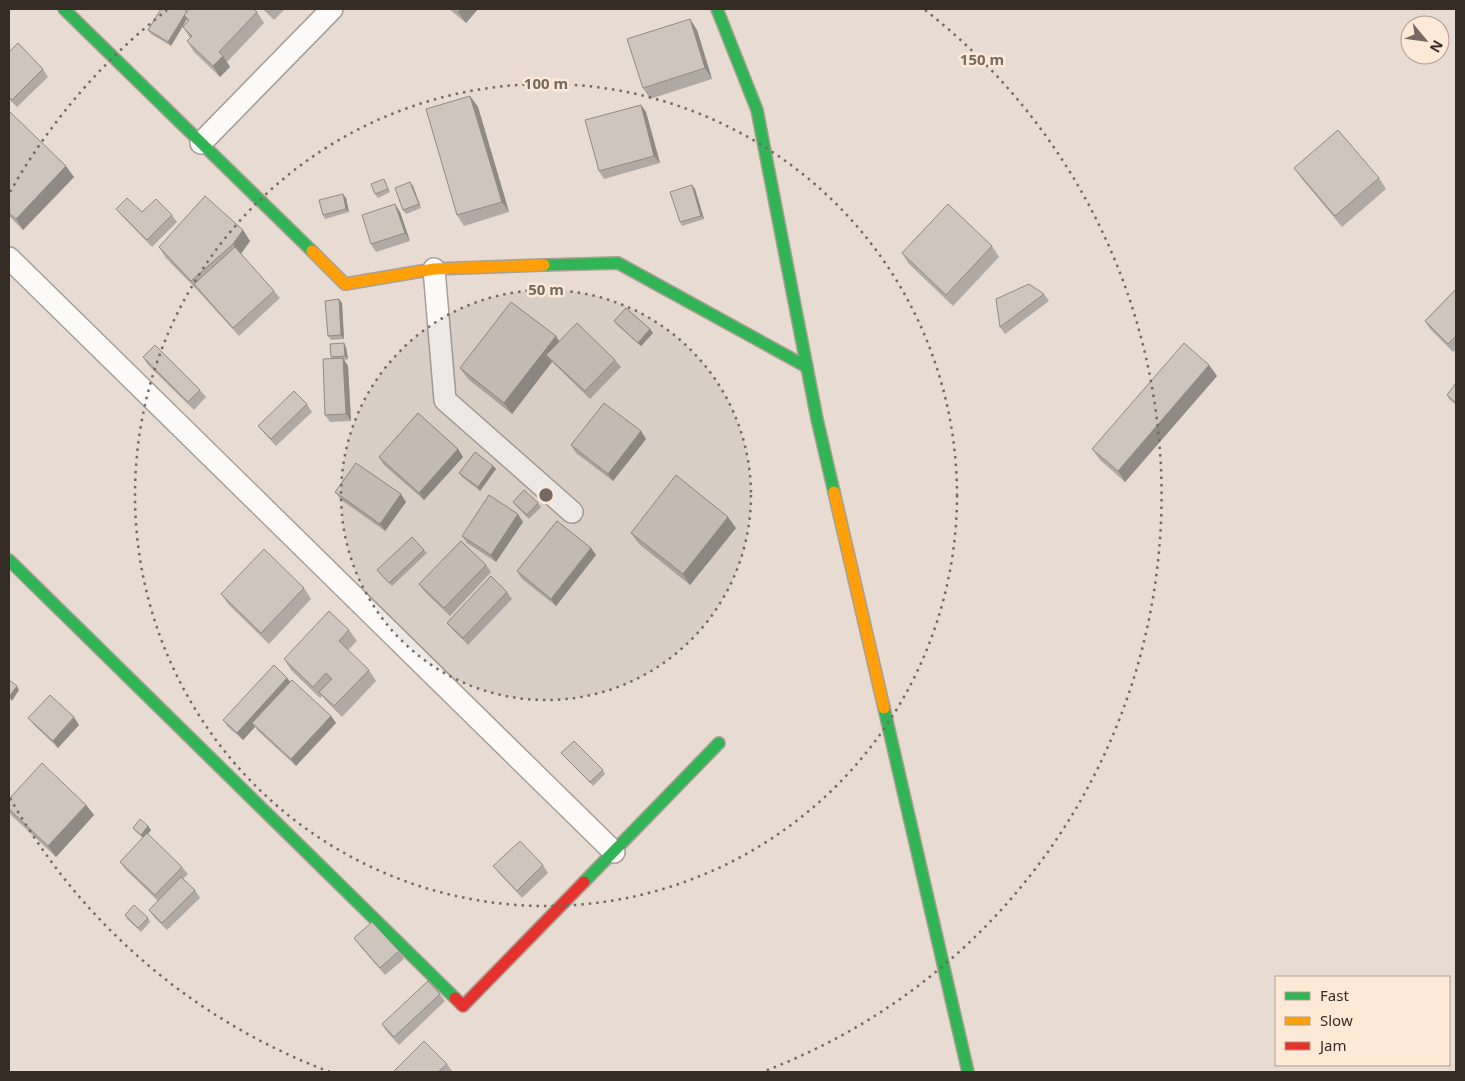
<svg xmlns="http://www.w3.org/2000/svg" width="1465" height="1081" font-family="'Noto Sans',sans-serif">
	<rect width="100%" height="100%" fill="#e8dcd2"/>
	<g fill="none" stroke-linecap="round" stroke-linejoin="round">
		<defs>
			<g id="street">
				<polyline points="201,143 332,9"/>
				<polyline points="9,258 614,852"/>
				<polyline points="434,269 445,400 572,512"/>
			</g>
			<g id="fast">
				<polyline points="64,9 312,251"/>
				<polyline points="717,9 757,110 817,419 834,492"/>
				<polyline points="544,265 618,263 807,367"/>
				<polyline points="9,560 455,998"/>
				<polyline points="884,708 968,1072"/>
				<polyline points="584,882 719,743"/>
			</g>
			<g id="slow">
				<polyline points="312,251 345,284 434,269 544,265"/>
				<polyline points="834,492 884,708"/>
			</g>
			<polyline id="jam" points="455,998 463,1006 584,882"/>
		</defs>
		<!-- street casing -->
		<use href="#street" stroke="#a89f97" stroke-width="24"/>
		<!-- fast casing -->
		<use href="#fast" stroke="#a89f97" stroke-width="14"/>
		<!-- slow casing -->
		<use href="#slow" stroke="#a89f97" stroke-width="14"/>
		<!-- jam casing -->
		<use href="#jam" stroke="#a89f97" stroke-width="14"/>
		<!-- street -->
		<use href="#street" stroke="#fcfaf8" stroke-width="21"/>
		<!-- fast -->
		<use href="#fast" stroke="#30b455" stroke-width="11"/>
		<!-- slow -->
		<use href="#slow" stroke="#ff9f0a" stroke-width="11"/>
		<!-- jam -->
		<use href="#jam" stroke="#e5322d" stroke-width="11"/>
	</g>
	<!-- wall -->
	<g fill="#b1a9a3">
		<polygon points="263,9 285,9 274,20"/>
		<polygon points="449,9 478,9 466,23"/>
		<polygon points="187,12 257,12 264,23 227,62 230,67 220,77 194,52 187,41 190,38 183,27 188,22 187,19 171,46 151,34 148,30"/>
		<polygon points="690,19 697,30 712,79 650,99 643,88"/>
		<polygon points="9,52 43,69 48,77 17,107 9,99"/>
		<polygon points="470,96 478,107 509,212 464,226 457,215"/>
		<polygon points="641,105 646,112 660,163 604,179 599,171"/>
		<polygon points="9,111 74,177 23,230 9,216"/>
		<polygon points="1294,168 1379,178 1386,189 1342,227 1302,179"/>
		<polygon points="384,179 386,183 390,192 378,198 375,194"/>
		<polygon points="413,186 421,208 406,214 403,210"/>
		<polygon points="695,189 704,219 682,226 680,222"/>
		<polygon points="346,198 349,212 325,219 323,215"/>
		<polygon points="116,209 142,212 172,215 177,222 152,247 122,216"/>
		<polygon points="400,212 410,241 376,252 371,244"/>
		<polygon points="243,230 250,241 241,254 274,291 280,298 239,336 199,292 166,258 159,247"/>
		<polygon points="992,246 999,257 953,306 909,264 902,253"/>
		<polygon points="1456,289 1456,349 1453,352 1430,329 1425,321"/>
		<polygon points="1044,294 1049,301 1005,334 1000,327"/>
		<polygon points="342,303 344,339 331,340 328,336"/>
		<polygon points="614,321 650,329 653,333 641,346 617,325"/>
		<polygon points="556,336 559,342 615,360 621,367 590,399 552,362 512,414 468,379 460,368"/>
		<polygon points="344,343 346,347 348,359 344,360 348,366 351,421 330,422 325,415 332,358 331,357"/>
		<polygon points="143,357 200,390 206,397 194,410 148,365"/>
		<polygon points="1209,365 1217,376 1125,482 1100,460 1092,449"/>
		<polygon points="1456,383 1456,405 1449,399 1447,395"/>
		<polygon points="307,404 312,412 276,446 264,433 258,426"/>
		<polygon points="641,431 646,439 613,481 576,453 571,445"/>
		<polygon points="458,449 463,457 424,500 384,465 379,457"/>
		<polygon points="493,466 496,469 480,491 462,477 459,473"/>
		<polygon points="335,492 406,502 385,531 340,499"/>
		<polygon points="513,502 538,503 541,507 529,519 516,506"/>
		<polygon points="523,522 496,562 467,543 462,536"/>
		<polygon points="736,528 690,585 639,544 631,533"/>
		<polygon points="591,548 596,555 556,606 522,579 517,571"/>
		<polygon points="424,550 427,553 392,586 377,570"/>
		<polygon points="486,565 491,572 450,616 425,592 419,584"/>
		<polygon points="304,588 311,599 269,644 229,605 221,594"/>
		<polygon points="507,592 512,599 468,645 453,630 447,623"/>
		<polygon points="349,630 357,641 348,650 369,670 376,681 342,717 327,702 322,696 320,698 291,670 284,659"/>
		<polygon points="287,678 290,682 331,716 336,723 296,766 258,731 255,727 243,740 228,727 223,720"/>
		<polygon points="28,718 79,725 58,748 34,725"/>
		<polygon points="561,753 603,770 605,774 593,786 564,756"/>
		<polygon points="9,799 86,805 94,815 56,857 11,815 9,811"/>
		<polygon points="148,826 151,830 148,834 182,867 188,874 183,879 195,890 200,898 167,930 154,917 149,910 158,901 125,869 120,862 143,838 136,832 133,828"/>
		<polygon points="543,865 548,873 522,898 499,873 493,866"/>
		<polygon points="125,915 148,918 150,922 141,932 127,919"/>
		<polygon points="354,938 399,951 404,959 385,975 359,945"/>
		<polygon points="440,994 445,1001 399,1045 387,1032 382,1024"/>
		<polygon points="447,1064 452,1071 451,1072 393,1072"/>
	</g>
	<!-- shaded-wall -->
	<g fill="#908a84">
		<polygon points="461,9 478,9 466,23 458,12"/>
		<polygon points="187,11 189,15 184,15 187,19 171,46 168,42"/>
		<polygon points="690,19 697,30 712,79 705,68"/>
		<polygon points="223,56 230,67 220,77 213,66"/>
		<polygon points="470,96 478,107 509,212 502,202"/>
		<polygon points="641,105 646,112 660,163 654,156"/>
		<polygon points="66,166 74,177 23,230 16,219"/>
		<polygon points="410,182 413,186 421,208 419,204"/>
		<polygon points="692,185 695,189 704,219 701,216"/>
		<polygon points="343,194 346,198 349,212 346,209"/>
		<polygon points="395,204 400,212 410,241 405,233"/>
		<polygon points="243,230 250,241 240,255 233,244"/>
		<polygon points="339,299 342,303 344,339 341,335"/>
		<polygon points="650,329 653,333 641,346 638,343"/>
		<polygon points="556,336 563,347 546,355 552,362 512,414 504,403"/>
		<polygon points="344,343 346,347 348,359 345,356"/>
		<polygon points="343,358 348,366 351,421 346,414"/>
		<polygon points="1209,365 1217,376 1125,482 1118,471"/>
		<polygon points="641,431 646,439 613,481 608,474"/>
		<polygon points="458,449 463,457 424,500 419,493"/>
		<polygon points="493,466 496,469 480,491 478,487"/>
		<polygon points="401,494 406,502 385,531 380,524"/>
		<polygon points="518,514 523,522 496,562 491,555"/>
		<polygon points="728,517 736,528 690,585 683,574"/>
		<polygon points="591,548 596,555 556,606 551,599"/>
		<polygon points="287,678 293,685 252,723 255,727 243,740 237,733"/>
		<polygon points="17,686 19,690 12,701 9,697"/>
		<polygon points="331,716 336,723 296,766 291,759"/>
		<polygon points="74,717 79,725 58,748 53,741"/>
		<polygon points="86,805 94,815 56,857 48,846"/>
		<polygon points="148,826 151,830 144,839 141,835"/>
	</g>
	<!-- building -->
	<g fill="#cec5bd" stroke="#908a84">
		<polygon points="161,9 183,9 187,11 168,42 148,30"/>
		<polygon points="190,9 253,9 257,12 219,52 223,56 213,66 187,41 192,36 183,27 189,20 184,15"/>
		<polygon points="265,9 272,9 269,12"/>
		<polygon points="454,9 461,9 458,12"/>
		<polygon points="690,19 705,68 643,88 627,39"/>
		<polygon points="18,43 43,69 12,100 9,97 9,52"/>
		<polygon points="470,96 502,202 457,215 426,109"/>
		<polygon points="641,105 654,156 599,171 585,120"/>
		<polygon points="9,111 66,166 16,219 9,213"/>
		<polygon points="1338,130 1379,178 1335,216 1294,168"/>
		<polygon points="384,179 388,189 375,194 371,184"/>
		<polygon points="410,182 419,204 403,210 395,188"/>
		<polygon points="692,185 701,216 680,222 670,192"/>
		<polygon points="343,194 346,209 323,215 319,200"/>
		<polygon points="205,196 243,230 233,244 191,281 159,247"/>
		<polygon points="127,198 142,212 156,199 172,215 147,240 116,209"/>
		<polygon points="395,204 405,233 371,244 362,215"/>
		<polygon points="948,204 992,246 946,295 902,253"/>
		<polygon points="235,247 274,291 233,328 194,284"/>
		<polygon points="1029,284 1044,294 1000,327 996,299"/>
		<polygon points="1456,289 1456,336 1448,344 1425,321"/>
		<polygon points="339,299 341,335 328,336 325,301"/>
		<polygon points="511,302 556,336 504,403 460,368"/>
		<polygon points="626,308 650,329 638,343 614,321"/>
		<polygon points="577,323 615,360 585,391 546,355"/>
		<polygon points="344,343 345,356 331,357 330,344"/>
		<polygon points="1184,343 1209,365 1118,471 1092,449"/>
		<polygon points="155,345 200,390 188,402 143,357"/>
		<polygon points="343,358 346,414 325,415 323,359"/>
		<polygon points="1456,383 1456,403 1447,395"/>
		<polygon points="294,391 307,404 271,439 258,426"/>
		<polygon points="604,403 641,431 608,474 571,445"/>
		<polygon points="418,413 458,449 419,493 379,457"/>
		<polygon points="475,452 493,466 478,487 459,473"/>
		<polygon points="356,463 401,494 380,524 335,492"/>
		<polygon points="676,475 728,517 683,574 631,533"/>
		<polygon points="524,490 538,503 527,515 513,502"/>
		<polygon points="489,495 518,514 491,555 462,536"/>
		<polygon points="557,521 591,548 551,599 517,571"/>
		<polygon points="412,537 424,550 389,583 377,570"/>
		<polygon points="461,541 486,565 444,608 419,584"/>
		<polygon points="264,549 304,588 261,633 221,594"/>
		<polygon points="491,576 507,592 463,638 447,623"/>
		<polygon points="329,611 349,630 339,641 369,670 334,706 319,692 332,679 326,673 313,687 284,659"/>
		<polygon points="274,665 287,678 237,733 223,720"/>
		<polygon points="9,680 17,686 9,697"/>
		<polygon points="292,680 331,716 291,759 252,723"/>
		<polygon points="50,695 74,717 53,741 28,718"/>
		<polygon points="574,741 603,770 590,782 561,753"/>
		<polygon points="42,763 86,805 48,846 9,809 9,799"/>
		<polygon points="140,819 148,826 141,835 133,828"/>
		<polygon points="147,833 182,867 155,895 120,862"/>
		<polygon points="520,841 543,865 517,891 493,866"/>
		<polygon points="181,877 195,890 162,923 149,910"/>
		<polygon points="134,905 148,918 138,928 125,915"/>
		<polygon points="372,922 399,951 380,968 354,938"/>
		<polygon points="428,981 440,994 394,1037 382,1024"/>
		<polygon points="424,1041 447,1064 438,1072 393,1072"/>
	</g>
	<!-- distance rings -->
	<circle cx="546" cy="495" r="205" fill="#746a62" fill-opacity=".12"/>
	<g fill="none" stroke="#746a62" stroke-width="2.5" stroke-dasharray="2.5 5">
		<circle cx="546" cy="495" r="205"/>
		<circle cx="546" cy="495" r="411"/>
		<path d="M330 1072A616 616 0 0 1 10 798M10 192A616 616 0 0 1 167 10M925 10A616 616 0 0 1 762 1072"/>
	</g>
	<circle cx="546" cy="495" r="8" fill="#746a62" stroke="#fee8d6" stroke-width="2.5"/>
	<g font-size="15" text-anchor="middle" font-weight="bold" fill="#746a62" stroke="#fee8d6" stroke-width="5" stroke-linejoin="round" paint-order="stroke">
		<text x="982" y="65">150 m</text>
		<text x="546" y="89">100 m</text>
		<text x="546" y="295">50 m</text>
	</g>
	<!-- border -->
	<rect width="1465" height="1081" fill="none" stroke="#352c25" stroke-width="20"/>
	<!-- legend -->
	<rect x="1275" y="976" width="175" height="90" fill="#fee8d6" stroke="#ae9d8f"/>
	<rect x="1285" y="992" width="25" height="8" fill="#30b455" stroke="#ae9d8f"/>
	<text x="1320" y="1001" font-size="15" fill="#352c25">Fast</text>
	<rect x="1285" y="1017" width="25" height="8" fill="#ff9f0a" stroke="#ae9d8f"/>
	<text x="1320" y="1026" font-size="15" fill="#352c25">Slow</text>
	<rect x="1285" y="1042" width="25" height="8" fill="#e5322d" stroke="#ae9d8f"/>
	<text x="1320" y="1051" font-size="15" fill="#352c25">Jam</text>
	<!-- north arrow -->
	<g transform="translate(1425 40) rotate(119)"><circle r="24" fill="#fee8d6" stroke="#ae9d8f"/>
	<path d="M0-4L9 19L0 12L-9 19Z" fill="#746a62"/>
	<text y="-8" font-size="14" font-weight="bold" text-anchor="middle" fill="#352c25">N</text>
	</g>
</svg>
